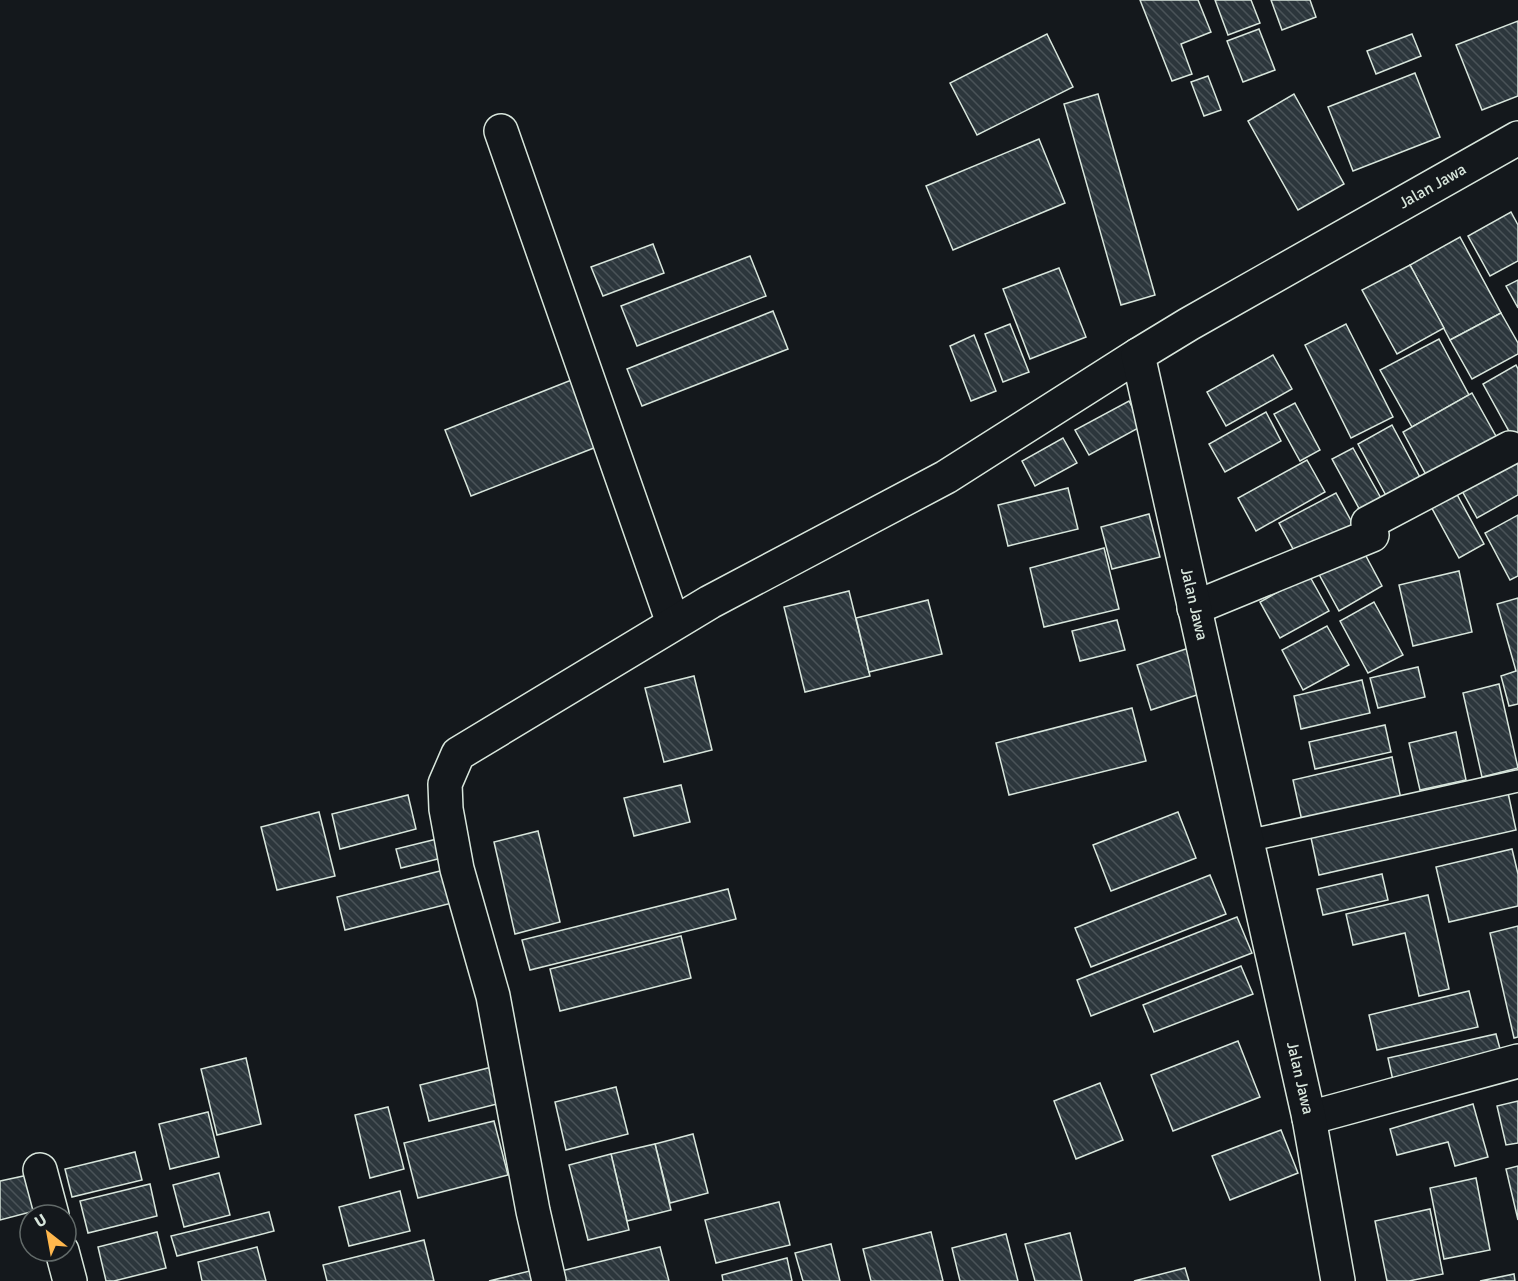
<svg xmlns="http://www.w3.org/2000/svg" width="1518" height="1281" font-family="Signika,sans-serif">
	<defs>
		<pattern id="building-back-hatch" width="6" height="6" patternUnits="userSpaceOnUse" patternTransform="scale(1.5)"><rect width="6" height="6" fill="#2c363c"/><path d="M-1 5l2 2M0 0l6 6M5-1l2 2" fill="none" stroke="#4a5358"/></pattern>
	</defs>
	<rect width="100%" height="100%" fill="#14181c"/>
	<!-- building -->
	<g fill="url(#building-back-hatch)" stroke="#d8e6dc" stroke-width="1.5">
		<polygon points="1140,0 1198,0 1211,32 1181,44 1192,74 1172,81"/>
		<polygon points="1215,0 1251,0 1260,23 1228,35"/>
		<polygon points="1271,0 1310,0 1316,17 1282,30"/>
		<polygon points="1518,21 1518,96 1482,110 1456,45"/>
		<polygon points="1259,29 1275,70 1243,82 1227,41"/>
		<polygon points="1047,34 1073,87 977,135 950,83"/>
		<polygon points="1412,34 1421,56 1376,74 1367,51"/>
		<polygon points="1415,73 1440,137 1353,171 1328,107"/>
		<polygon points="1208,76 1221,110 1204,116 1191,82"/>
		<polygon points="1098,94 1155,295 1121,305 1064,104"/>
		<polygon points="1294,94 1344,184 1298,210 1248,121"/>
		<polygon points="1039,139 1065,203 953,250 926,186"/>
		<polygon points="1511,212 1518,225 1518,261 1490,276 1468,236"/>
		<polygon points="1460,237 1501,313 1450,340 1410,265"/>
		<polygon points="653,244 664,273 603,296 591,267"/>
		<polygon points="750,256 766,296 637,346 621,306"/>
		<polygon points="1410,265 1444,328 1397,354 1362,290"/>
		<polygon points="1059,268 1086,337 1030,359 1003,289"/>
		<polygon points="1518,280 1518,308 1506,286"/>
		<polygon points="773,311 788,349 642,406 627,369"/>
		<polygon points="1501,313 1518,343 1518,354 1472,379 1450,340"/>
		<polygon points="1010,324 1029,372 1003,382 985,334"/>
		<polygon points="1346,324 1393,417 1351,438 1305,345"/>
		<polygon points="974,335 996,391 971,401 950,346"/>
		<polygon points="1439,339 1469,395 1412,427 1380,370"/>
		<polygon points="1273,355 1292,389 1226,426 1207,392"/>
		<polygon points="1516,365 1518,369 1518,443 1516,444 1483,384"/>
		<polygon points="574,379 599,446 471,496 445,430"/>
		<polygon points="1472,393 1502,447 1432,486 1403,432"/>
		<polygon points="1129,401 1142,426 1089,455 1075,430"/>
		<polygon points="1295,403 1320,450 1300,461 1274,414"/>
		<polygon points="1266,412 1281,441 1225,472 1209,444"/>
		<polygon points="1392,425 1423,483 1389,501 1358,444"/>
		<polygon points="1063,438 1077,463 1035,486 1022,461"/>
		<polygon points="1353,448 1382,500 1361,512 1332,459"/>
		<polygon points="1511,450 1518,464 1518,495 1477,518 1456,480"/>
		<polygon points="1307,460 1325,492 1256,531 1238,498"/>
		<polygon points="1068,488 1078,529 1008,546 998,505"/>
		<polygon points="1454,489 1484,544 1459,558 1429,503"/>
		<polygon points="1336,493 1355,528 1299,560 1279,523"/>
		<polygon points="1149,514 1160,557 1112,569 1101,527"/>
		<polygon points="1518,515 1518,576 1510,580 1485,533"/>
		<polygon points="1359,543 1382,586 1339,611 1315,567"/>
		<polygon points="1104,548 1119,609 1044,627 1030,568"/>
		<polygon points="1459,571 1472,632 1413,646 1399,585"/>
		<polygon points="1309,575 1329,611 1280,638 1260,602"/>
		<polygon points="849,591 870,676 805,692 784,607"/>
		<polygon points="1518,598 1518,704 1509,706 1501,676 1516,671 1497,604"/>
		<polygon points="928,600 942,654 869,672 856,618"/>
		<polygon points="1374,602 1403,655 1368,673 1340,621"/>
		<polygon points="1117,620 1125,650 1080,661 1072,631"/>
		<polygon points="1327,626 1349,665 1303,690 1282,650"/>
		<polygon points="1195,646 1209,691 1151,710 1137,665"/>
		<polygon points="1418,667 1425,697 1378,708 1370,678"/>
		<polygon points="694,676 712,750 664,762 645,688"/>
		<polygon points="1362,680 1370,713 1301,729 1294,696"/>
		<polygon points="1499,684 1518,768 1482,777 1463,693"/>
		<polygon points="1132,708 1146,761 1009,795 996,743"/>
		<polygon points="1385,725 1391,752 1315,769 1309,742"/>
		<polygon points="1456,732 1466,780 1420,790 1409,743"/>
		<polygon points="1392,757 1401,799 1302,821 1293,780"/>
		<polygon points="681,785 690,822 634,836 624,798"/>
		<polygon points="1507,788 1516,830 1319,875 1310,833"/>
		<polygon points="408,795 416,829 340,849 332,814"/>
		<polygon points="319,812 335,876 277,890 261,827"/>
		<polygon points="1178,812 1196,858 1111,891 1093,845"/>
		<polygon points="538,831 560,922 515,934 494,842"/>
		<polygon points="445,837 450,856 401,868 396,849"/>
		<polygon points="1512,849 1518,874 1518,906 1449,922 1436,867"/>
		<polygon points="448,869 456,902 345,930 337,897"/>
		<polygon points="1382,874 1388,900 1323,915 1317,889"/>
		<polygon points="1210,875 1226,914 1091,967 1075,928"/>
		<polygon points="728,889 736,919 530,970 522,940"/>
		<polygon points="1428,895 1449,989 1419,996 1405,933 1353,945 1346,914"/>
		<polygon points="1237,917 1252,953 1091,1016 1077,980"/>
		<polygon points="1518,926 1518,1037 1514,1038 1490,933"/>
		<polygon points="681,936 691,978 560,1011 550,969"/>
		<polygon points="1241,966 1253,994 1154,1032 1143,1005"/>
		<polygon points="1469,991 1478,1027 1377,1050 1369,1015"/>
		<polygon points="1496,1034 1503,1060 1394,1085 1388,1058"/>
		<polygon points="1238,1041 1260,1097 1173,1131 1151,1075"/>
		<polygon points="246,1058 261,1124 217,1135 201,1069"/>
		<polygon points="496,1066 505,1102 429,1121 420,1085"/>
		<polygon points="1100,1083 1123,1140 1076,1159 1054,1101"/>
		<polygon points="616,1087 628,1134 566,1150 555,1102"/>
		<polygon points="1518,1101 1518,1143 1506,1145 1497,1106"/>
		<polygon points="1473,1104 1488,1157 1455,1166 1448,1142 1397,1155 1390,1129"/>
		<polygon points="388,1107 404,1169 370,1178 355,1115"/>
		<polygon points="208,1112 219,1157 170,1169 159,1124"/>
		<polygon points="494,1121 508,1175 418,1198 404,1143"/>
		<polygon points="1281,1130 1298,1173 1230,1200 1212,1156"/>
		<polygon points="693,1134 708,1193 670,1203 655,1144"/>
		<polygon points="655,1144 671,1210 627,1221 611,1154"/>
		<polygon points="135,1152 142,1180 72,1197 65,1169"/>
		<polygon points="611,1154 629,1230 588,1240 569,1165"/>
		<polygon points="1518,1166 1518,1220 1506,1169"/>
		<polygon points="219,1173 230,1215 184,1227 173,1185"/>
		<polygon points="33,1174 42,1209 0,1220 0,1181"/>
		<polygon points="1476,1178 1490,1250 1444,1259 1430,1188"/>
		<polygon points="150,1184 157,1216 88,1233 80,1201"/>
		<polygon points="400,1191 410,1231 349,1246 339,1207"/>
		<polygon points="779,1202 790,1245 716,1263 705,1220"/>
		<polygon points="1430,1209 1443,1274 1409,1281 1387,1281 1375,1221"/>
		<polygon points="269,1212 274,1231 177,1256 171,1236"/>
		<polygon points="157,1232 166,1268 114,1281 106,1281 98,1247"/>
		<polygon points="931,1232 943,1281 871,1281 863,1249"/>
		<polygon points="1070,1233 1082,1281 1035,1281 1025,1244"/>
		<polygon points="1006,1234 1018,1281 960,1281 952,1248"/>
		<polygon points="424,1240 434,1281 327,1281 323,1265"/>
		<polygon points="831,1244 840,1281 803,1281 795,1253"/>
		<polygon points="257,1247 266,1281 202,1281 198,1262"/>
		<polygon points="660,1247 669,1281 564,1281 561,1271"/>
		<polygon points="787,1258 792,1281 723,1281 722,1275"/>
		<polygon points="1185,1268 1189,1281 1134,1281"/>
		<polygon points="538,1269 541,1281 489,1281"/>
		<polygon points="1514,1274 1515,1281 1480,1281"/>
	</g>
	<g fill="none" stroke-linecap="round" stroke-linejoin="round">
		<defs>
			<polyline id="lane" points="1247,841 1518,781"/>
			<g id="street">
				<polyline points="501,131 673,623"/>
				<polyline points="1194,608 1372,535 1368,523 1510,448"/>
				<polyline points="1309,1118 1518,1061"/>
				<polyline points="40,1170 52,1215"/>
				<polyline points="62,1251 70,1281"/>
				<polyline points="549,1281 533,1211 493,996 457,869 446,809 445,784 458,754 710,602 946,477 1138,355"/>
			</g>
			<g id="secondary">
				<path id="s1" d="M1338 1281 1309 1118 1138 355 1189 324 1518 138"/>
			</g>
		</defs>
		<!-- lane casing -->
		<use href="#lane" stroke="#d8e6dc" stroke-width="24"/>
		<!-- street casing -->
		<use href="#street" stroke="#d8e6dc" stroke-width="36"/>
		<!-- secondary casing -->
		<use href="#secondary" stroke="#d8e6dc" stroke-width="36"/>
		<!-- lane -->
		<use href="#lane" stroke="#14181c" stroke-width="21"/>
		<!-- street -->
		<use href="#street" stroke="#14181c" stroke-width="33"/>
		<!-- secondary -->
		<use href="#secondary" stroke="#14181c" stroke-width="33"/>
	</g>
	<g text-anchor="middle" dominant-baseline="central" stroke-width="4.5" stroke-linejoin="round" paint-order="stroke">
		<!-- street labels -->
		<g font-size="16" fill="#d8e6dc" stroke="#14181c">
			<text stroke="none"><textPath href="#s1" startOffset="1287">Jalan Jawa</textPath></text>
			<text transform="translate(1194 604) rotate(77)">Jalan Jawa</text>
			<text transform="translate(1300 1078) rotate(77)">Jalan Jawa</text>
		</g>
	</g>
	<!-- north arrow -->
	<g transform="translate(48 1233) rotate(329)"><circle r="28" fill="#14181c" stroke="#626a69" stroke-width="1.5"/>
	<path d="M0-4.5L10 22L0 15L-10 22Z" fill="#ffb74d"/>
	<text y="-9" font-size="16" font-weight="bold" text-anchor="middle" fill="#d8e6dc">U</text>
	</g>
</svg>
